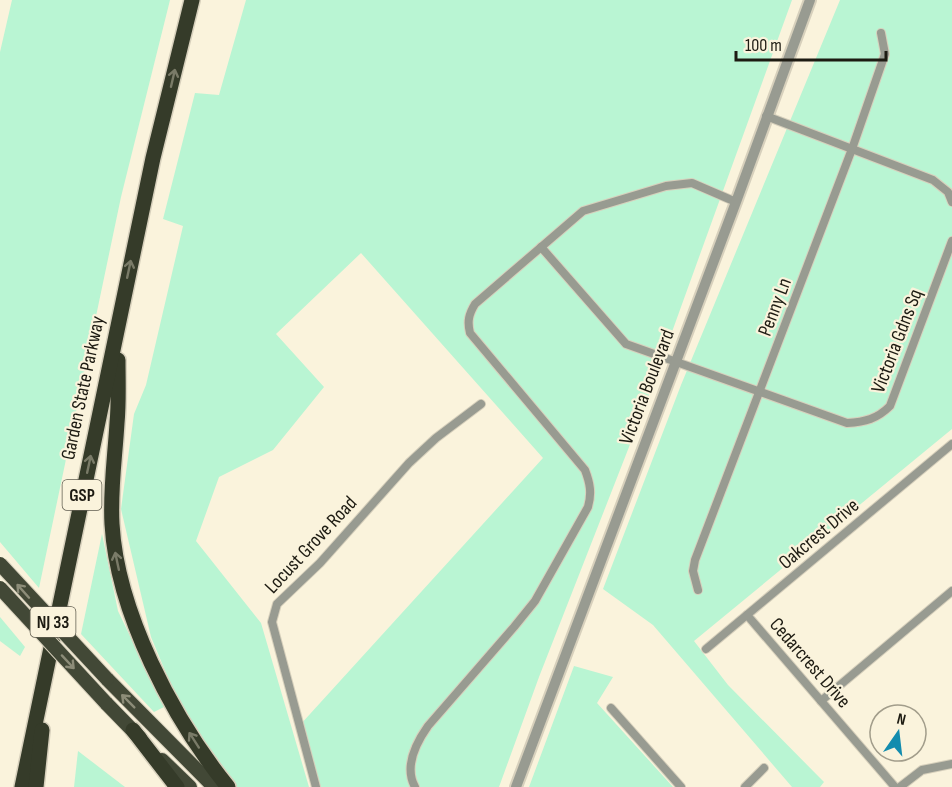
<svg xmlns="http://www.w3.org/2000/svg" width="952" height="787" font-family="'Sofia Sans Condensed',sans-serif">
	<rect width="100%" height="100%" fill="#faf3dc"/>
	<!-- green -->
	<g fill="#b9f5d3">
		<polygon points="12,0 170,0 121,197 39,588 0,542 0,52"/>
		<polygon points="246,0 792,0 647,401 539,677 499,787 317,787 300,725 543,458 361,253 276,334 324,387 273,450 219,477 196,541 261,623 309,787 235,787 181,709 151,637 121,509 134,414 146,385 183,226 163,219 195,93 219,95"/>
		<polygon points="840,0 952,0 952,429 694,641 728,685 824,782 820,787 792,787 653,625 603,589 681,385"/>
		<polygon points="102,534 118,611 164,707 154,712 81,634"/>
		<polygon points="0,617 25,647 20,656 0,641"/>
		<polygon points="574,666 613,677 597,703 673,787 529,787"/>
		<polygon points="78,751 125,787 74,787"/>
	</g>
	<g fill="none" stroke-linecap="round" stroke-linejoin="round">
		<defs>
			<g id="minor">
				<polyline points="766,116 933,180 948,192 952,202"/>
				<path d="M541 247 626 344 847 423C865 422 877 419 890 406L952 241"/>
				<polyline points="698,590 693,571 695,560 852,149 885,54 881,33"/>
				<polyline points="747,615 895,787"/>
				<polyline points="706,649 952,444"/>
				<polyline points="821,701 952,591"/>
				<polyline points="611,708 681,787"/>
				<polyline points="316,787 272,622 277,604 320,563 409,463 436,438 481,404"/>
				<path d="M415 787C404 767 416 743 428 726L514 627 535 601 588 507C592 493 590 483 585 470L470 333C467 321 469 314 475 304L583 211 666 186 692 183 736 202"/>
				<polyline points="745,787 764,768"/>
				<polyline points="900,787 922,770 952,764"/>
			</g>
			<polyline id="tertiary" points="516,787 736,202 810,0"/>
			<g id="trunk">
				<polyline points="107,679 214,787"/>
				<polyline points="106,703 140,738"/>
				<polyline points="162,760 190,787"/>
			</g>
			<g id="motorway">
				<path d="M118 360C118 381 119 402 117 423 115 457 110 490 112 524 117 612 173 719 228 787"/>
				<polyline points="133,730 177,787"/>
				<polyline points="22,787 153,158 192,0"/>
				<polyline points="36,787 42,730"/>
			</g>
		</defs>
		<!-- minor casing -->
		<use href="#minor" stroke="#d7d0bc" stroke-width="10"/>
		<!-- tertiary casing -->
		<use href="#tertiary" stroke="#d7d0bc" stroke-width="14"/>
		<!-- trunk casing -->
		<use href="#trunk" stroke="#d7d0bc" stroke-width="16"/>
		<!-- motorway casing -->
		<use href="#motorway" stroke="#d7d0bc" stroke-width="18"/>
		<!-- minor -->
		<use href="#minor" stroke="#989b91" stroke-width="8"/>
		<!-- tertiary -->
		<use href="#tertiary" stroke="#989b91" stroke-width="10"/>
		<!-- trunk -->
		<use href="#trunk" stroke="#424836" stroke-width="14"/>
		<!-- motorway -->
		<use href="#motorway" stroke="#353b29" stroke-width="15"/>
		<defs>
			<g id="trunk-bridge">
				<polyline points="0,564 107,679"/>
				<polyline points="0,588 106,703"/>
			</g>
		</defs>
		<!-- trunk-bridge casing -->
		<use href="#trunk-bridge" stroke="#d7d0bc" stroke-width="16" stroke-linecap="butt"/>
		<!-- trunk-bridge -->
		<use href="#trunk-bridge" stroke="#424836" stroke-width="14"/>
	</g>
	<!-- one-way arrows -->
	<defs><path id="oneway-shaft" d="M-6 0H5M1.5-3L5.5 0L1.5 3" fill="none" stroke-width="1.6" stroke-linecap="round" stroke-linejoin="round" transform="scale(1.5)"/></defs>
	<g stroke="#7a7b68">
		<use href="#oneway-shaft" transform="translate(173 78) rotate(-77)"/>
		<use href="#oneway-shaft" transform="translate(129 269) rotate(-78)"/>
		<use href="#oneway-shaft" transform="translate(89 464) rotate(-78)"/>
		<use href="#oneway-shaft" transform="translate(117 561) rotate(-102)"/>
		<use href="#oneway-shaft" transform="translate(194 740) rotate(-123)"/>
	</g>
	<g stroke="#8c8c78">
		<use href="#oneway-shaft" transform="translate(23 591) rotate(-132)"/>
		<use href="#oneway-shaft" transform="translate(68 662) rotate(47)"/>
		<use href="#oneway-shaft" transform="translate(128 701) rotate(-135)"/>
	</g>
	<g text-anchor="middle" dominant-baseline="central" stroke-width="4.5" stroke-linejoin="round" paint-order="stroke">
		<!-- shield labels -->
		<g fill="#faf3dc" stroke="#5f5c4f" stroke-width="1.5">
			<rect x="62.5" y="480" width="39" height="30" rx="4.5"/>
			<rect x="30.5" y="607" width="45" height="30" rx="4.5"/>
		</g>
		<g font-size="18" font-weight="bold" fill="#1d1b12">
			<text x="82" y="495">GSP</text>
			<text x="53" y="622">NJ 33</text>
		</g>
		<!-- street labels -->
		<g font-size="20" fill="#1d1b12" stroke="#faf3dc">
			<text transform="translate(775 307) rotate(-69)">Penny Ln</text>
			<text transform="translate(897 341) rotate(-69)">Victoria Gdns Sq</text>
			<text transform="translate(647 387) rotate(-69)">Victoria Boulevard</text>
			<text transform="translate(83 388) rotate(-78)">Garden State Parkway</text>
			<text transform="translate(819 534) rotate(-40)">Oakcrest Drive</text>
			<text transform="translate(311 545) rotate(-47)">Locust Grove Road</text>
			<text transform="translate(810 663) rotate(49)">Cedarcrest Drive</text>
		</g>
	</g>
	<!-- north arrow -->
	<g transform="translate(898 733) rotate(14)"><circle r="28" fill="#faf3dc" stroke="#a29d8b" stroke-width="1.5"/>
	<path d="M0-4.5L10 22L0 15L-10 22Z" fill="#138cae"/>
	<text y="-9" font-size="16" font-weight="bold" text-anchor="middle" fill="#1d1b12">N</text>
	</g>
	<!-- scale -->
	<path d="M736 51v9h150v-9" fill="none" stroke="#1d1b12" stroke-width="3"/>
	<text x="745" y="51" font-size="18" fill="#1d1b12" stroke="#faf3dc" stroke-width="4.5" paint-order="stroke">100 m</text>
</svg>
